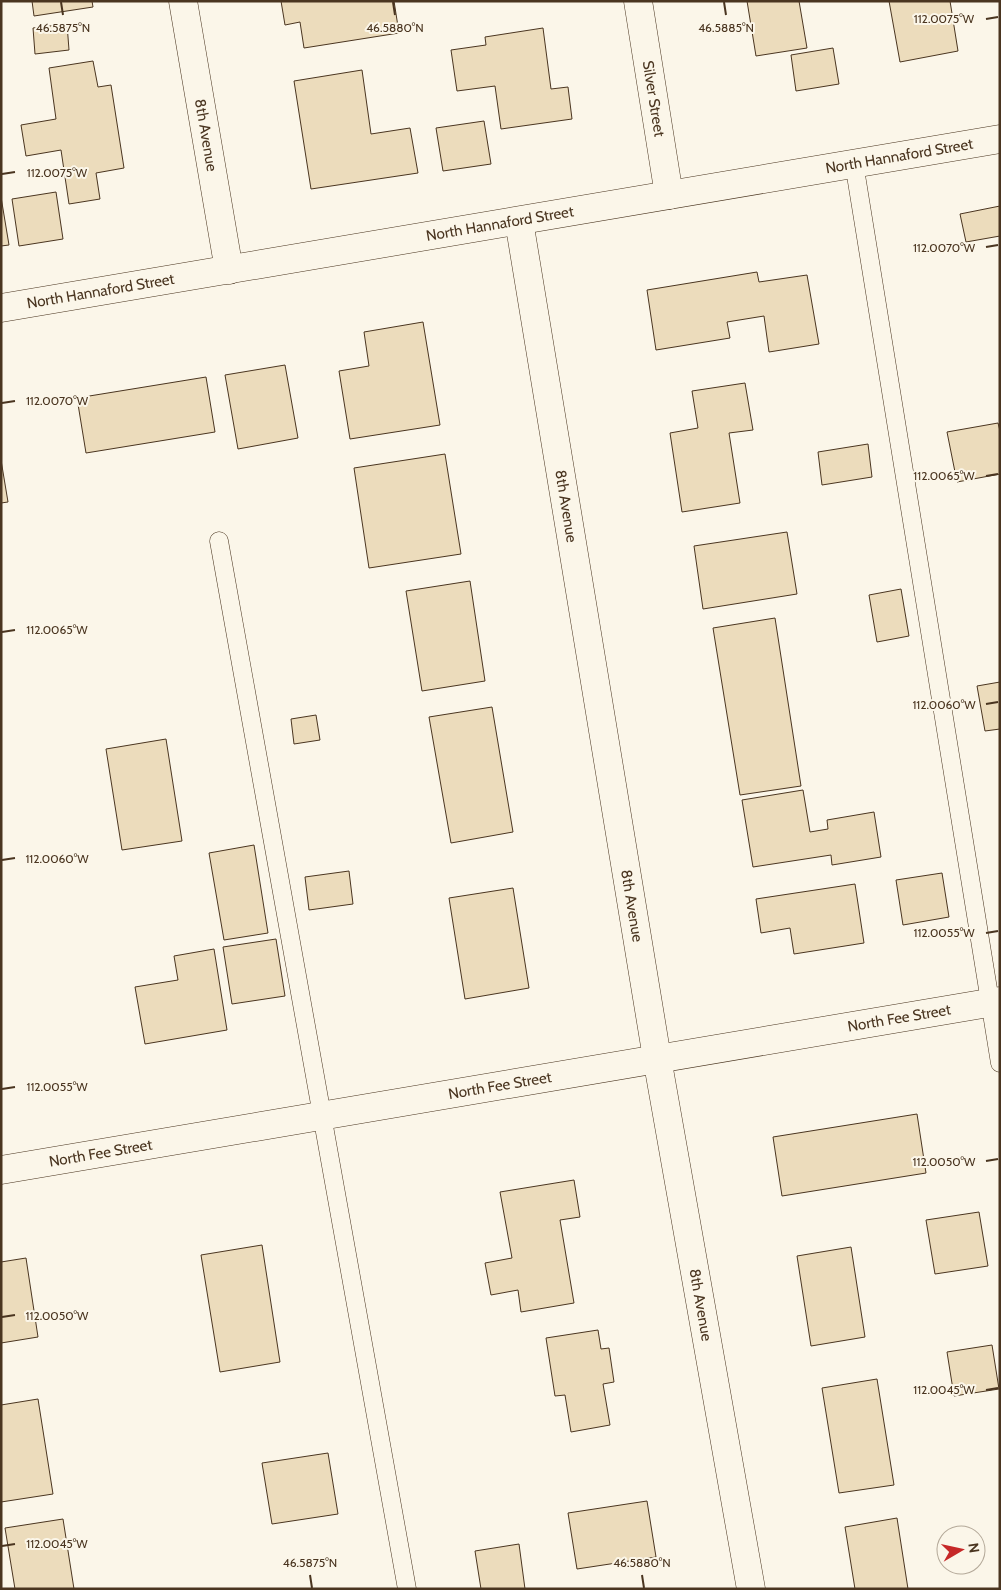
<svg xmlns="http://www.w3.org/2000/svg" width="1001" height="1590" font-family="Cabin,sans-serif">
	<rect width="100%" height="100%" fill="#fbf6e9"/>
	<!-- building -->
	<g fill="#ecdcbc" stroke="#4a3520">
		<polygon points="32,1 92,1 93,7 34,16"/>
		<polygon points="281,1 394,1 399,33 304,48 300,22 285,25"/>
		<polygon points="747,1 799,1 807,48 756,56"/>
		<polygon points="889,1 950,1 958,51 900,62"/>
		<polygon points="67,24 69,50 35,54 33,28"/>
		<polygon points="543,28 551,89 568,87 572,119 501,129 495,86 457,91 451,50 486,45 485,37"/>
		<polygon points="833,48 839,84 796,91 791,55"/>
		<polygon points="93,61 98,87 111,85 124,168 96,173 100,199 69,204 61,150 26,156 21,125 56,119 49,68"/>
		<polygon points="362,70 371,134 410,128 418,173 311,189 294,81"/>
		<polygon points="484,121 491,164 443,171 436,128"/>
		<polygon points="56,192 63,239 19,246 12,199"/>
		<polygon points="1,197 9,245 1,246"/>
		<polygon points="1000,206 1000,236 966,242 960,214"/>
		<polygon points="757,272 759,282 807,275 819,344 769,352 764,316 727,322 730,338 656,350 647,290"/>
		<polygon points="423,322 440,425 350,439 339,371 369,366 364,332"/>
		<polygon points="285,365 298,438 238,449 225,375"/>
		<polygon points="206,377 215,432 86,453 77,398"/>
		<polygon points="745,383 753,430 729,433 740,503 682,512 670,433 698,428 692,391"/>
		<polygon points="998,423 1000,431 1000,474 957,482 947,432"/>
		<polygon points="868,444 872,477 822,485 818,452"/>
		<polygon points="445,454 461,554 369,568 354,468"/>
		<polygon points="1,460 8,502 1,503"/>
		<polygon points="787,532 797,594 703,609 694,546"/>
		<polygon points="470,581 485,681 422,691 406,591"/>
		<polygon points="901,589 909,636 877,642 869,595"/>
		<polygon points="775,618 801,786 740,795 713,628"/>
		<polygon points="1000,682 1000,729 985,731 977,686"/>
		<polygon points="492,707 513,832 451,843 429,717"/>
		<polygon points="316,715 320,740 294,744 291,719"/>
		<polygon points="166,739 182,841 122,850 106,749"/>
		<polygon points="803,790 810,832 828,829 827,820 874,812 881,857 832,865 831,855 753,867 742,800"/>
		<polygon points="254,845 268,933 224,940 209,853"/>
		<polygon points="349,871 353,904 309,910 305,877"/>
		<polygon points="942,873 949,917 903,925 896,880"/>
		<polygon points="855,884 864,943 794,954 790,928 761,933 756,899"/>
		<polygon points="513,888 529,988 465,999 449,898"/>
		<polygon points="276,939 285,996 232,1004 223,947"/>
		<polygon points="214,949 227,1030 145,1044 135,987 178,980 174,956"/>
		<polygon points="917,1114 926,1173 782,1196 773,1137"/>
		<polygon points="574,1180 580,1217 560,1220 574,1303 521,1312 518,1290 491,1295 485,1263 512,1258 500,1192"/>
		<polygon points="979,1212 988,1266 935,1274 926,1220"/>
		<polygon points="262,1245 280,1362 220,1372 201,1255"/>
		<polygon points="851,1247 865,1337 811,1346 797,1256"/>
		<polygon points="26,1258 38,1337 1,1343 1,1262"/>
		<polygon points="598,1330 601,1349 609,1348 614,1382 603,1384 610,1425 571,1432 565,1395 555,1396 546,1338"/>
		<polygon points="992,1345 999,1389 954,1396 947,1352"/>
		<polygon points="877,1379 894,1485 839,1493 822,1388"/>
		<polygon points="38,1399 53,1494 1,1502 1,1405"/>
		<polygon points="328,1453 338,1514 272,1524 262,1463"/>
		<polygon points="647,1501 656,1557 577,1569 568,1513"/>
		<polygon points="897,1518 908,1589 855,1589 845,1527"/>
		<polygon points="63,1519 74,1589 15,1589 5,1528"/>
		<polygon points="519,1544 525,1589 481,1589 475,1551"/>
	</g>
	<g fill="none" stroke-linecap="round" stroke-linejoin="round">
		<defs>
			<g id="lane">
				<polyline points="854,163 1000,1063"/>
				<polyline points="219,541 407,1589"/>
			</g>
			<g id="street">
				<path id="s1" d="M183 1 229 270"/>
				<path id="s2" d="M638 1 669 195"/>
				<path id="s3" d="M519 221 657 1058 751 1589"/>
				<path id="s4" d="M1 308 1000 139"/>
				<path id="s5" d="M1 1170 1000 1001"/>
			</g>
		</defs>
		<!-- lane casing -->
		<use href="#lane" stroke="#4a3520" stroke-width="19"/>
		<!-- street casing -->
		<use href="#street" stroke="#4a3520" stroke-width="29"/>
		<!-- lane -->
		<use href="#lane" stroke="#fbf6e9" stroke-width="18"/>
		<!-- street -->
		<use href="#street" stroke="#fbf6e9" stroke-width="28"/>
	</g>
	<!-- ticks -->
	<path fill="none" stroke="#4a3520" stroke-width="2" d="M61 2 63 15M393 2 395 15M724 2 726 15M986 19 998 17M2 174 15 172M986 247 998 245M2 403 15 401M986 476 998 474M2 632 15 630M986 704 998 702M2 860 15 858M986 933 998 931M2 1089 15 1087M986 1161 998 1159M2 1317 15 1315M986 1390 998 1388M2 1546 15 1544M310 1575 312 1588M642 1575 644 1588"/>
	<g text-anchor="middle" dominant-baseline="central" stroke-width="4" stroke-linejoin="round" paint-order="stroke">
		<!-- street labels -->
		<g font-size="15" fill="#4a3520" stroke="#fbf6e9">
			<text stroke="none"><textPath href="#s2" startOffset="99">Silver Street</textPath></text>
			<text stroke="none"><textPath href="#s1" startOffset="136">8th Avenue</textPath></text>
			<text stroke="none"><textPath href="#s4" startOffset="911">North Hannaford Street</textPath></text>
			<text stroke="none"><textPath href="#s4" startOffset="506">North Hannaford Street</textPath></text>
			<text stroke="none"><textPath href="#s4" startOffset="101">North Hannaford Street</textPath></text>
			<text stroke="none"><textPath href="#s3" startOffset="289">8th Avenue</textPath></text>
			<text stroke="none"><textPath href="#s3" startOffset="694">8th Avenue</textPath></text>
			<text stroke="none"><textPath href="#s5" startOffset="911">North Fee Street</textPath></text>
			<text stroke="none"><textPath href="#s5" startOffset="506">North Fee Street</textPath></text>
			<text stroke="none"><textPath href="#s5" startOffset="101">North Fee Street</textPath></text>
			<text stroke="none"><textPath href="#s3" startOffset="1099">8th Avenue</textPath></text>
		</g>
	</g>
	<g font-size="12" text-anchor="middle" fill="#4a3520" stroke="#fbf6e9" stroke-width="4" stroke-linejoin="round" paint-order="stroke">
		<text x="944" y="23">112.0075°W</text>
		<text x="63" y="32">46.5875°N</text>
		<text x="395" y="32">46.5880°N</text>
		<text x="726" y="32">46.5885°N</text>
		<text x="57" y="177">112.0075°W</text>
		<text x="944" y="252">112.0070°W</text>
		<text x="57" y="405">112.0070°W</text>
		<text x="944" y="480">112.0065°W</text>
		<text x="57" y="634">112.0065°W</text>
		<text x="944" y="709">112.0060°W</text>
		<text x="57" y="863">112.0060°W</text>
		<text x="944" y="937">112.0055°W</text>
		<text x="57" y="1091">112.0055°W</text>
		<text x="944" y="1166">112.0050°W</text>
		<text x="57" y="1320">112.0050°W</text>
		<text x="944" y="1394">112.0045°W</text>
		<text x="57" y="1548">112.0045°W</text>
		<text x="310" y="1567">46.5875°N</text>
		<text x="642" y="1567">46.5880°N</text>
	</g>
	<!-- border -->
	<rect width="1001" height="1590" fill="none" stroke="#4a3520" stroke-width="5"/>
	<!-- north arrow -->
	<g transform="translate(961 1550) rotate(81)"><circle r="24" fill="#fbf6e9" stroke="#b4a999"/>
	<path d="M0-4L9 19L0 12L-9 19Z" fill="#c62828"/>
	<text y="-8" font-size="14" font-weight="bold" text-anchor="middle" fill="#4a3520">N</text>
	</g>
</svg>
